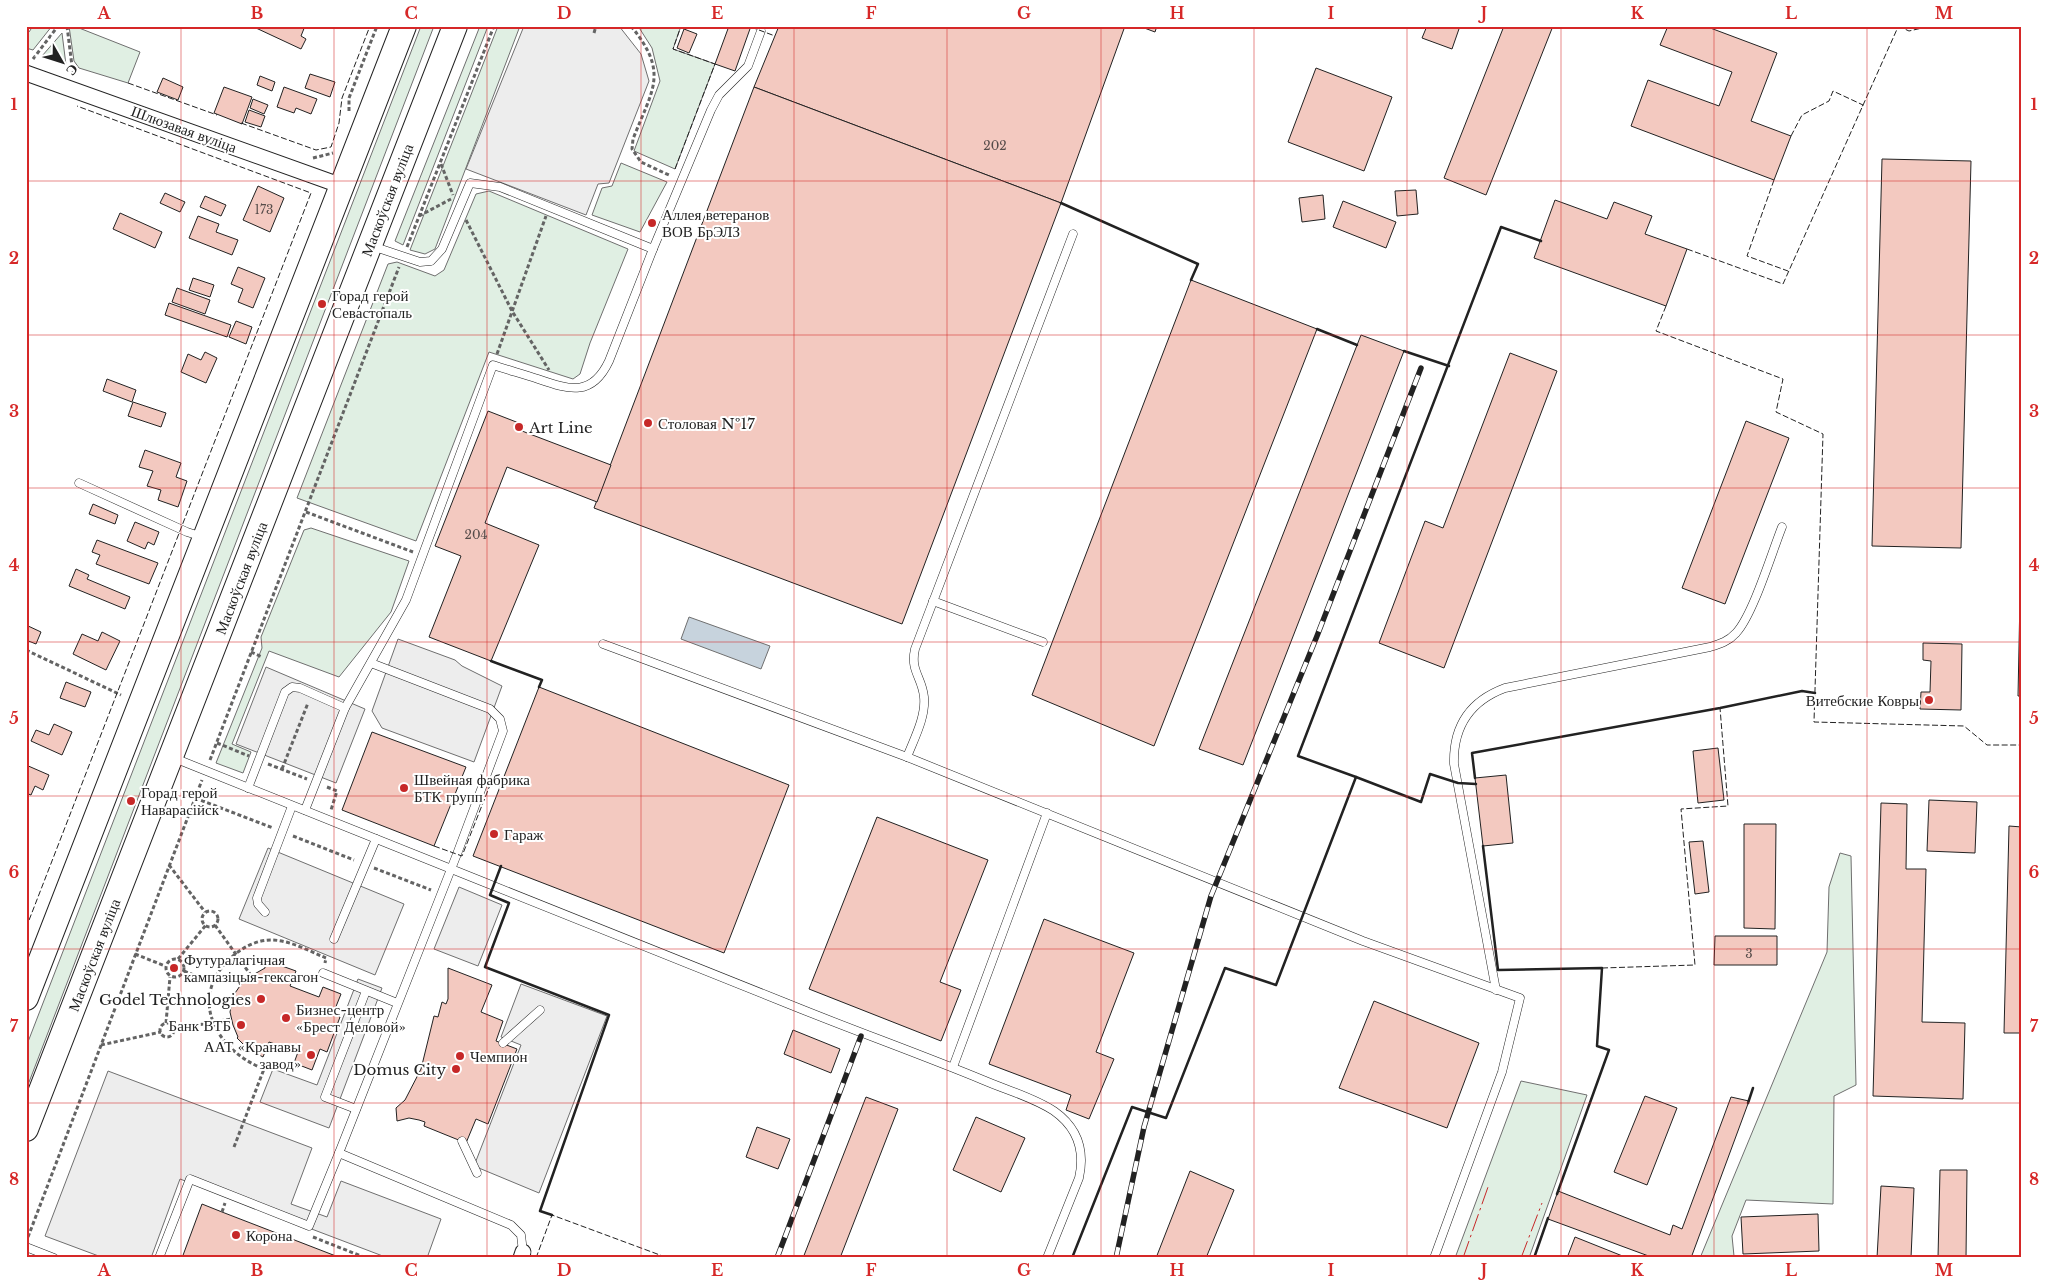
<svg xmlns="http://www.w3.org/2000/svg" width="2048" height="1284" font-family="'Libre Baskerville',serif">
	<rect width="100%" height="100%" fill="#fff"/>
	<!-- green -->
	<g fill="#e0efe3" stroke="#6f6f6f">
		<polygon points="33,26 52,26 33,50 26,48 26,30 29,32"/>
		<polygon points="69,26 74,26 140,52 128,83 79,68 74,61"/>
		<polygon points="421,26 434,26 26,1090 26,1047"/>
		<polygon points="480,26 488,26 403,245 395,241"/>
		<polygon points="498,26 520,26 435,249 425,254 410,250"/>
		<polygon points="638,26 681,26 673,49 715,64 675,169 634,151 660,81 652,48"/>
		<polygon points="62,33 66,65 42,56"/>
		<polygon points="621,163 667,182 640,232 592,215 602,188 612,186"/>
		<polygon points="489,191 628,249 590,343 580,374 573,379 489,352 416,541 297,498 388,264 397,262 435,276 444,270 476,194"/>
		<polygon points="311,528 409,561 391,612 339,677 269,651 232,744 251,752 243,773 216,763 262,648 261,637 304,530"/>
		<polygon points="1840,853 1851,856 1856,1085 1834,1096 1833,1204 1746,1200 1732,1236 1734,1256 1700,1258 1827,952 1829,887"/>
		<polygon points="1521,1081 1587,1095 1529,1258 1455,1258"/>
	</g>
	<!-- parking -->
	<g fill="#ededed" stroke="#6f6f6f">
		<polygon points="524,26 619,26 641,54 649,81 609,183 598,184 586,215 466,169"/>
		<polygon points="398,639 455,660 462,666 502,686 474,762 382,728 372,711"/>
		<polygon points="266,667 365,709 336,783 236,744"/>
		<polygon points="268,848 404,904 375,975 239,919"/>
		<polygon points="459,887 502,905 478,966 434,949"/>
		<polygon points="358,979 382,988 329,1128 260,1102 273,1069 317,1085"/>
		<polygon points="521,984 607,1016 539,1193 474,1166 521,1045 501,1037"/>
		<polygon points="108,1071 312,1148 291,1204 327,1217 341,1181 441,1219 427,1258 388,1258 180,1179 151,1258 104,1258 45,1236"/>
	</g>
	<!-- water -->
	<polygon fill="#c7d3dd" stroke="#6f6f6f" points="689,617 770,646 761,669 681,639"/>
	<!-- building -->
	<g fill="#f3c9c0" stroke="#222">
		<polygon points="257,26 278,26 284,28 285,26 305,26 301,36 306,39 301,49 256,28"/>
		<polygon points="729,26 751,26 735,71 715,64"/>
		<polygon points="779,26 1125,26 1061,203 754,87"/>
		<polygon points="1139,26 1157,26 1155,32"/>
		<polygon points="1427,26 1460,26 1452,49 1422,38"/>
		<polygon points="1504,26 1553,26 1486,195 1444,178"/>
		<polygon points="1668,26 1705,26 1777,53 1751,121 1791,136 1774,180 1631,126 1648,80 1719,106 1732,72 1660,45"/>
		<polygon points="684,29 697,34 689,53 677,48"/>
		<polygon points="1316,68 1392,97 1364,171 1288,142"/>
		<polygon points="310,74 335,82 330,97 305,88"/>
		<polygon points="260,76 275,82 272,91 257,85"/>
		<polygon points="163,78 183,87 178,100 157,92"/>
		<polygon points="224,87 252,97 242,124 214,113"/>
		<polygon points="284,87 317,99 311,114 296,108 294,113 277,107"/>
		<polygon points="754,87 1061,203 902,624 594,508"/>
		<polygon points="253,99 268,105 264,114 250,108"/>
		<polygon points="249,110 265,116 261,127 245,122"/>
		<polygon points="1882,159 1971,161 1961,548 1872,546"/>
		<polygon points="258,186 284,198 270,232 243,220"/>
		<polygon points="1416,190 1418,214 1397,216 1395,191"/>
		<polygon points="165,193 185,202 180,212 160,203"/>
		<polygon points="1323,195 1325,219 1302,222 1299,198"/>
		<polygon points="205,196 226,205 221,216 200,207"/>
		<polygon points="1555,200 1607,219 1614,202 1652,216 1645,234 1687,249 1666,306 1534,258"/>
		<polygon points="1343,201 1396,222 1386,248 1333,227"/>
		<polygon points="120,213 162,232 155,248 113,229"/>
		<polygon points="198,216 219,224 216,232 238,240 232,255 189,238"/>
		<polygon points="238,267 265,278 253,308 238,302 243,289 231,284"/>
		<polygon points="193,278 214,285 210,297 189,290"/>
		<polygon points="1191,280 1317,329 1154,746 1032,695"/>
		<polygon points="177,288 210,300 205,314 172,302"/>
		<polygon points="169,303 231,325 227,337 165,315"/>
		<polygon points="236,321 252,327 246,344 229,337"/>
		<polygon points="1361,335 1404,351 1243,765 1199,749"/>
		<polygon points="205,352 217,358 206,383 181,372 188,354 201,360"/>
		<polygon points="1510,353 1557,371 1444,668 1379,643 1425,521 1443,528"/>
		<polygon points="107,379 136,390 132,402 103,391"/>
		<polygon points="133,402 166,413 161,427 128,416"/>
		<polygon points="488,411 524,425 522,431 611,465 597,502 507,467 485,523 539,545 491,661 429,637 461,556 435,546"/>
		<polygon points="1746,421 1789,438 1725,604 1682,588"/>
		<polygon points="145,450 181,463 176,477 187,481 178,507 158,500 161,490 147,486 153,471 139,467"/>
		<polygon points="2022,497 2022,696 2018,696"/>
		<polygon points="93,504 118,515 115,524 89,514"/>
		<polygon points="135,522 159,532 154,545 148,542 145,549 127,541"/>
		<polygon points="97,540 158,563 149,584 96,564 100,555 92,552"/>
		<polygon points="76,569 89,575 87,579 130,597 125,609 69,586"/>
		<polygon points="26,625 41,632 36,644 26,640"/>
		<polygon points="102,632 120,641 106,670 73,654 82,634 98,641"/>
		<polygon points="1923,643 1962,644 1961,710 1920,709 1921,692 1930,692 1931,661 1923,660"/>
		<polygon points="66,682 91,692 85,707 60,698"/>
		<polygon points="539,687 789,785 724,953 473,856"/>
		<polygon points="54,724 72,732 62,755 31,741 36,730 49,735"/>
		<polygon points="372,732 466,767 434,846 342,810"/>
		<polygon points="1718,748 1724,800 1698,803 1693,751"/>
		<polygon points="26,765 49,775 43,790 35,786 31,795 26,793"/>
		<polygon points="1506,775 1513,843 1483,846 1475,778"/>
		<polygon points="1929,800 1977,802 1975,853 1927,851"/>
		<polygon points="1881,803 1907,804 1906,869 1926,869 1922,1022 1965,1023 1963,1099 1873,1096"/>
		<polygon points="877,817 988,860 940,982 961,990 941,1041 809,989"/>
		<polygon points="1744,824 1776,824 1775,929 1744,928"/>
		<polygon points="2009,826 2022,827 2022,1033 2004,1033"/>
		<polygon points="1703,841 1709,892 1695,894 1689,842"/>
		<polygon points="1044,919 1134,953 1096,1052 1114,1059 1089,1119 1066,1110 1071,1095 989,1064"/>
		<polygon points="1715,936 1777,936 1777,965 1714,965"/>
		<polygon points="265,965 282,966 296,971 290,986 319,997 323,987 341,994 333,1014 340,1017 327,1052 320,1049 312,1070 294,1063 298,1052 269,1042 263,1057 248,1049 237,1038 238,1037 233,1025 230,1012 233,996 244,980 265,968"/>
		<polygon points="448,968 492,985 481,1012 503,1021 496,1041 517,1049 488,1124 476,1119 466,1143 424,1126 425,1122 419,1120 409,1118 397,1121 396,1108 405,1100 421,1069 434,1016 438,1017 442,1002 446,1004 448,999"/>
		<polygon points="1374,1001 1479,1043 1447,1128 1339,1088"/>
		<polygon points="793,1030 840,1049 831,1073 784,1054"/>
		<polygon points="1645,1096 1677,1108 1647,1185 1614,1172"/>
		<polygon points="866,1097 898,1109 840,1258 803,1258"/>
		<polygon points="1731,1097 1749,1101 1691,1258 1654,1258 1548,1219 1558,1191 1670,1235 1673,1225 1682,1229"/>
		<polygon points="976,1117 1025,1138 1001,1192 953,1170"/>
		<polygon points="757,1127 790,1139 778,1169 746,1157"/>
		<polygon points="1940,1170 1967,1170 1966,1258 1938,1258"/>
		<polygon points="1190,1171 1234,1190 1206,1258 1156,1258"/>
		<polygon points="1881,1186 1914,1188 1911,1258 1877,1258"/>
		<polygon points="202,1204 222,1212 341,1258 182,1258"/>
		<polygon points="1818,1214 1819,1251 1743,1254 1741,1217"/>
		<polygon points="1575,1237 1625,1257 1625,1258 1567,1258"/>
	</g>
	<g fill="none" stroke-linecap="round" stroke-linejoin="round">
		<defs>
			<g id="service">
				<polyline points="653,249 711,110 719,95 748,66 761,31"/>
				<polyline points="79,483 187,532 203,537"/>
				<polyline points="933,601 1043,642"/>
				<polyline points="603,644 907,757 1363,941 1520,998 1502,1072 1434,1258"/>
				<polyline points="371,663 490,709 500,719 503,731 457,854 339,1153 511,1225 521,1235 523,1252"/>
				<path d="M345 708 406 600 493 365C508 370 523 374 538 379 570 390 592 397 609 361L653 249 500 187 470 183 442 249 431 261 420 262 372 246"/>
				<path d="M907 757C914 739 926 717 924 697 922 677 910 671 915 649L1073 234"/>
				<path d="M174 758C380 839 585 924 791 1005 855 1031 920 1054 983 1080 1006 1090 1033 1097 1054 1111 1078 1128 1085 1151 1079 1178L1047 1258"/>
				<polyline points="248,788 285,692 292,687 300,688 345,708 305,810"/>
				<polyline points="265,912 258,904 257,898 292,806"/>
				<polyline points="334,939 376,839"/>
				<polyline points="323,973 397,1003"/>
				<path d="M1496 990 1454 764C1453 727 1470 701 1505 688L1710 647C1720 644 1729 641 1736 633 1753 615 1772 552 1782 527"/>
				<polyline points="503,1043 540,1010"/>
				<polyline points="953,1067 1047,813"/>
				<polyline points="356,1109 325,1097 366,991"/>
				<polyline points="462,1141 477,1173"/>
				<polyline points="26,1247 54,1258"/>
				<polyline points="159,1258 190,1179 309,1226 339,1153"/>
			</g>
			<g id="minor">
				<polyline points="26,73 342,186"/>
				<polyline points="521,1258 523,1252"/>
			</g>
			<g id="primary">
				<polyline points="26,998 404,26"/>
				<polyline points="26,1129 455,26"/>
			</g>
		</defs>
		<!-- service casing -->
		<use href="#service" stroke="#222" stroke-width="9"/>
		<!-- minor casing -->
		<use href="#minor" stroke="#222" stroke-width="17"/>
		<!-- primary casing -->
		<use href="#primary" stroke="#222" stroke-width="26"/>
		<!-- path -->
		<g stroke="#646464" stroke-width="3" stroke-dasharray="4 2.5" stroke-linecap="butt">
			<polyline points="67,26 73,74"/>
			<path d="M631 26C669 73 653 88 633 139L632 149 641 162 671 176"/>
			<polyline points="594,33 596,26"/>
			<polyline points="33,59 58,26"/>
			<polyline points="349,111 349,98 377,26"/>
			<polyline points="313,158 333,153"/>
			<polyline points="441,164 453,195"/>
			<polyline points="419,216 451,199"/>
			<polyline points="466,220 512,311 549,370"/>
			<polyline points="407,247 494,26"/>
			<polyline points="497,354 546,216"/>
			<polyline points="306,512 413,552"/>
			<polyline points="26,650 121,695"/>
			<polyline points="251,652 262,657"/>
			<polyline points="217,743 249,756"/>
			<polyline points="210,760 399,267"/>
			<polyline points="268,764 307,779"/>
			<polyline points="282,769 308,703"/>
			<polyline points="327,787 337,791 331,810"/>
			<polyline points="195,798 273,828"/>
			<polyline points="293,836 354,860"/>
			<polyline points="169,865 205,912"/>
			<polyline points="374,868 431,890"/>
			<circle cx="210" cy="919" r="8"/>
			<polyline points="215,925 250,974"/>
			<polyline points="135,954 165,966"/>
			<circle cx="175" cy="968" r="9"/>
			<polyline points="178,959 206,925"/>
			<polyline points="184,971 213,983"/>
			<circle cx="167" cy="1030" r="7"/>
			<polyline points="166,1023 170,977"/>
			<polyline points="175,1029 231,1019"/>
			<polyline points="101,1045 161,1032"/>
			<path d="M234 1147 264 1069C215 1050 186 996 233 956 243 947 257 940 271 940 290 940 309 951 326 958L325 963"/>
			<polyline points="222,1212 225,1203"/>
			<polyline points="28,1237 202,780"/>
			<polyline points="313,1237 366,1258"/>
		</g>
		<!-- service -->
		<use href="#service" stroke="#fff" stroke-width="8"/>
		<!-- minor -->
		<use href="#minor" stroke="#fff" stroke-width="15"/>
		<!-- primary -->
		<use href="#primary" stroke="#fff" stroke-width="24"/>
		<defs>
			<g id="rail">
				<polyline points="777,1258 861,1036"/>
				<polyline points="1116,1258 1144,1127 1211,896 1317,636 1421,368"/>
			</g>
		</defs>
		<!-- rail casing -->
		<use href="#rail" stroke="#222" stroke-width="5.5"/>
		<!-- rail -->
		<use href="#rail" stroke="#fff" stroke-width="4" stroke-dasharray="11" stroke-linecap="butt"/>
		<!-- fence -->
		<g stroke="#222" stroke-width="1" stroke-dasharray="6 2.5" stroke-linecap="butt">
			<polyline points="1898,26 1909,31 1931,26"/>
			<polyline points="751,27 775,36"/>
			<polyline points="128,83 217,115"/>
			<polyline points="241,123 316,150 331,147 339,123 342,98 370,26"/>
			<polyline points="1791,136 1802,115 1829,101 1833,91 1863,105 1862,107"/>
			<polyline points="675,169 715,64 673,49 681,26"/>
			<polyline points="1774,180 1747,256 1788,271"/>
			<polyline points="1687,249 1783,284 1898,27"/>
			<polyline points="1666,306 1656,331 1783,379 1776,412 1823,434 1814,722 1964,726 1987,745 2022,745"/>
			<polyline points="434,846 462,856 494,775 504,778"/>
			<polyline points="26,928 311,193 77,106"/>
			<polyline points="1602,968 1695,965 1681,809 1728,806 1720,708"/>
			<polyline points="536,1258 552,1215 668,1258"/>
		</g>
		<!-- wall -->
		<g stroke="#222" stroke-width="2.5">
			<polyline points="1061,203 1198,264 1191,280"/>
			<polyline points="1317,329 1357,345"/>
			<polyline points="1404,351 1449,366"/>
			<polyline points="491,661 542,680 539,687"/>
			<polyline points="1356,777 1298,756 1501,227 1541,241"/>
			<polyline points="1475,778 1472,753 1720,708 1802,691 1815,693"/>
			<polyline points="1483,846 1498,970 1602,968 1597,1046 1609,1050 1557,1194"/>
			<polyline points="501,866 490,895 509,903 485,967 609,1015 540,1211 552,1215"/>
			<polyline points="1748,1103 1753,1088"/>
			<polyline points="1072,1258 1132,1107 1166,1118 1225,968 1276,985 1356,777 1421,802 1430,774 1458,783 1476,784"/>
			<polyline points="1534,1258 1548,1218"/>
		</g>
		<!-- power -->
		<g stroke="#c62828" stroke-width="1" stroke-dasharray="18 4 2.5 4" stroke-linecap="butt">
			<polyline points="1463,1258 1488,1187"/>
			<polyline points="1521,1258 1542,1203"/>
		</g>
	</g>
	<!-- grid -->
	<path fill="none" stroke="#d62828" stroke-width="1" stroke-opacity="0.55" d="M181 26V1258M334 26V1258M487 26V1258M641 26V1258M794 26V1258M947 26V1258M1101 26V1258M1254 26V1258M1407 26V1258M1561 26V1258M1714 26V1258M1867 26V1258M26 181H2022M26 335H2022M26 488H2022M26 642H2022M26 796H2022M26 949H2022M26 1103H2022"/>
	<!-- markers -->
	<g fill="#c62828" stroke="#fff" stroke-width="2">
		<circle cx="652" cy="223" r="5"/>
		<circle cx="322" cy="304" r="5"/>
		<circle cx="648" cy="423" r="5"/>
		<circle cx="519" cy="427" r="5"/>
		<circle cx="1929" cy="700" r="5"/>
		<circle cx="404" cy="788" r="5"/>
		<circle cx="131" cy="801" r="5"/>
		<circle cx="494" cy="834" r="5"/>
		<circle cx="174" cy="968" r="5"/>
		<circle cx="261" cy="999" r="5"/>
		<circle cx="286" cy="1018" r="5"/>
		<circle cx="241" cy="1025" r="5"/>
		<circle cx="311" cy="1055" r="5"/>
		<circle cx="460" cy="1056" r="5"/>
		<circle cx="456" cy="1069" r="5"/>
		<circle cx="236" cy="1235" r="5"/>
	</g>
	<g text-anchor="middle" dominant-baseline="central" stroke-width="4" stroke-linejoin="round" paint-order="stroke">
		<!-- number labels -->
		<g font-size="12" fill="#564c4a">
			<text x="995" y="145">202</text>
			<text x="264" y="209">173</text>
			<text x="476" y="534">204</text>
			<text x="1749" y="953">3</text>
		</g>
		<!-- street labels -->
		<g font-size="15" fill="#222" stroke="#fff">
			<text transform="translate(184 129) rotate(20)">Шлюзавая вуліца</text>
			<text transform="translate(387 200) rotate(-69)">Маскоўская вуліца</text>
			<text transform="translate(241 578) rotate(-69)">Маскоўская вуліца</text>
			<text transform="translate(94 955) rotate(-69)">Маскоўская вуліца</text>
		</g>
		<!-- poi labels -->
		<g font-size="15" fill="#222" stroke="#fff" text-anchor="start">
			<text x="662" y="214">Аллея ветеранов<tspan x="662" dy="17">ВОВ БрЭЛЗ</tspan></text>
			<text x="332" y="295">Горад герой<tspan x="332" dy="17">Севастопаль</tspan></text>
			<text x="658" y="423">Столовая №17</text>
			<text x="529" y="427">Art Line</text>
			<text x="1919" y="700" text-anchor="end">Витебские Ковры</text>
			<text x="414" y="779">Швейная фабрика<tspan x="414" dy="17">БТК групп</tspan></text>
			<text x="141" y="792">Горад герой<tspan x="141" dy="17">Наварасійск</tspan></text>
			<text x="504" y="834">Гараж</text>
			<text x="184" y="959">Футуралагічная<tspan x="184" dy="17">кампазіцыя-гексагон</tspan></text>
			<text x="251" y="999" text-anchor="end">Godel Technologies</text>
			<text x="296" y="1009">Бизнес-центр<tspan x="296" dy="17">«Брест Деловой»</tspan></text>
			<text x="231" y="1025" text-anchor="end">Банк ВТБ</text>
			<text x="301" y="1046" text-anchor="end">ААТ «Кранавы<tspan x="301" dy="17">завод»</tspan></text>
			<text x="470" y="1056">Чемпион</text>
			<text x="446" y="1069" text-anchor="end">Domus City</text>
			<text x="246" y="1235">Корона</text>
		</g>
	</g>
	<!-- border -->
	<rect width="2048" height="1284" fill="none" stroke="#ffffff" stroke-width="55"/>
	<!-- north arrow -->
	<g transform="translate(62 62) rotate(129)" stroke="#ffffff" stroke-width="4" paint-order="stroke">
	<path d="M0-4L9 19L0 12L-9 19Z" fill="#222222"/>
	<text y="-8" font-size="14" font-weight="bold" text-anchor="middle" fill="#222222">С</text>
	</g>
	<rect x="28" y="28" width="1992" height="1228" fill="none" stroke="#d62828" stroke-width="2"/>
	<g font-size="16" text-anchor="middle" font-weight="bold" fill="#d62828">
		<text x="104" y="19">A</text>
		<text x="257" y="19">B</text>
		<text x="411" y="19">C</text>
		<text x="564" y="19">D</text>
		<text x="717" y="19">E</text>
		<text x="871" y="19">F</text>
		<text x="1024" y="19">G</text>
		<text x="1177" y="19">H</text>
		<text x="1331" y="19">I</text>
		<text x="1484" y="19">J</text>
		<text x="1637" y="19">K</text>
		<text x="1791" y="19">L</text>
		<text x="1944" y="19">M</text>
		<text x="14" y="110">1</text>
		<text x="2034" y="110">1</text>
		<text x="14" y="264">2</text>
		<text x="2034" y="264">2</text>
		<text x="14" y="417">3</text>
		<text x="2034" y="417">3</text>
		<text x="14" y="571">4</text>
		<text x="2034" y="571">4</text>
		<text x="14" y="724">5</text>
		<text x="2034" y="724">5</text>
		<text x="14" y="878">6</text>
		<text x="2034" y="878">6</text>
		<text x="14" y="1032">7</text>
		<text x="2034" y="1032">7</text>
		<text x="14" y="1185">8</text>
		<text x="2034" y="1185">8</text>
		<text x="104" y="1276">A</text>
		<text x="257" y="1276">B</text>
		<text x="411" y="1276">C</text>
		<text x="564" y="1276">D</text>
		<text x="717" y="1276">E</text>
		<text x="871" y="1276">F</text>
		<text x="1024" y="1276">G</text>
		<text x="1177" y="1276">H</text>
		<text x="1331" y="1276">I</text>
		<text x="1484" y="1276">J</text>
		<text x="1637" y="1276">K</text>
		<text x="1791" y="1276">L</text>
		<text x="1944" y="1276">M</text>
	</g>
</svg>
